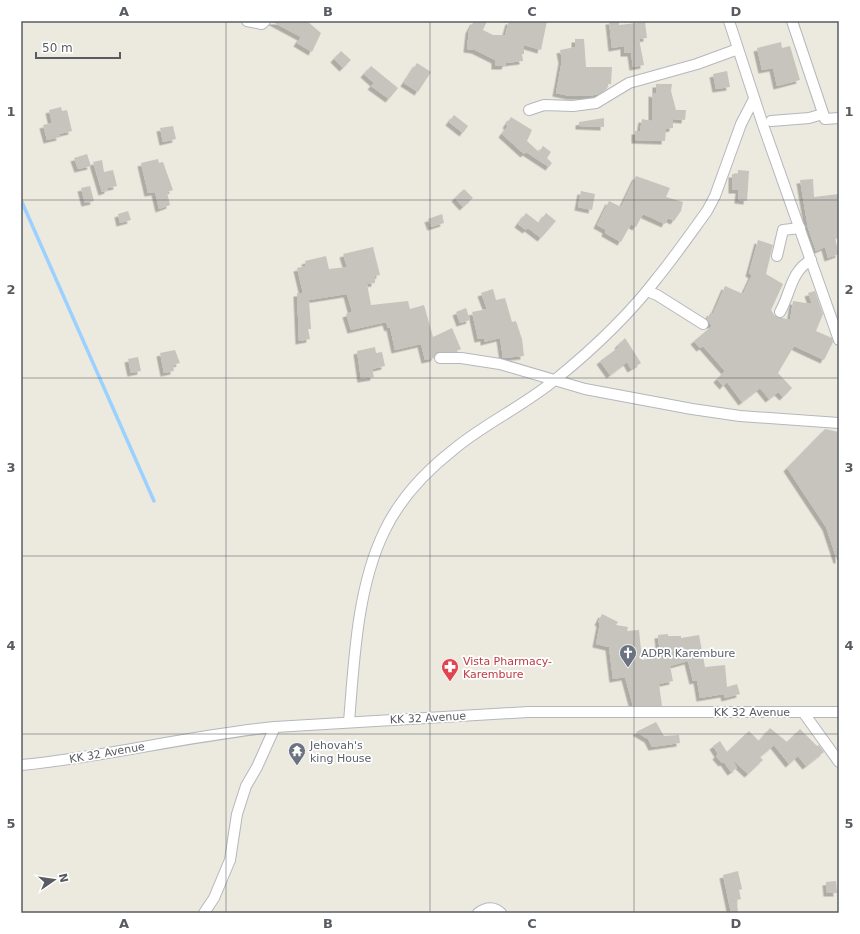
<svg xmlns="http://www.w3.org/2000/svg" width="860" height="934" font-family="'DejaVu Sans',sans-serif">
	<defs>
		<filter id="shadow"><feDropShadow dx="-3.5" dy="3.5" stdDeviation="0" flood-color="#0004"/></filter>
	</defs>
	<rect width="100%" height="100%" fill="#ece9df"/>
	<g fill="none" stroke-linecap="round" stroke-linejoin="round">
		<!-- stream -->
		<polyline stroke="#9cd1ff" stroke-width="3.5" points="21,200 154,501"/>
	</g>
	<!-- building -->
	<g fill="#c6c4bd" filter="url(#shadow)">
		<polygon points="271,21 307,21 321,33 312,52 297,43 301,37"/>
		<polygon points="474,21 487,21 483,30 493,35 505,35 509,21 547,21 541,50 524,45 524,54 522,54 523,61 506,63 505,66 495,66 495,60 475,50 467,49 469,30"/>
		<polygon points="609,21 619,21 619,25 645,22 647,38 639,39 644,65 633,67 631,53 624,53 624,46 612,48"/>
		<polygon points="575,39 584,39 586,67 612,67 611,84 606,84 607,89 599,94 589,96 570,96 556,93 562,60 560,50 575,47"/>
		<polygon points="781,42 782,48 790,46 800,80 777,86 773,68 762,70 757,48"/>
		<polygon points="341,51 351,60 343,68 334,59"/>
		<polygon points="417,63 431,72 418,92 404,83"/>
		<polygon points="371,66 398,88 389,99 371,86 374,83 364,74"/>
		<polygon points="727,71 730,87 716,89 713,74"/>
		<polygon points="656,84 672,84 671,91 676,110 686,110 685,120 673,119 673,128 666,129 665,141 635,140 635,131 640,131 642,119 652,121 652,93 656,94"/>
		<polygon points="61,107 62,111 67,110 72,131 59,134 60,137 47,140 43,125 52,123 49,110"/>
		<polygon points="454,115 468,126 463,133 449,122"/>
		<polygon points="511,117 532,130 527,141 539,152 543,146 551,152 547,158 552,163 549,167 526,152 524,154 502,134 508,126 506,125"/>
		<polygon points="604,118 604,127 579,126 579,122"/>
		<polygon points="173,126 176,139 163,142 160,128"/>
		<polygon points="87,154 91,166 78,169 74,158"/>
		<polygon points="158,159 159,163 163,162 173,190 167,192 170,205 159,209 155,192 148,193 141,163"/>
		<polygon points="102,160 104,172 113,170 117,186 108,188 108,190 102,192 93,162"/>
		<polygon points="738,170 749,171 747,201 738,200 739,190 732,190 732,174 738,174"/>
		<polygon points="636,176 670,188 666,197 683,202 681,211 674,221 668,218 665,224 643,214 636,227 631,224 621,242 605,233 606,230 597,225 609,201 621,207"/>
		<polygon points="813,179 814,197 839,194 839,238 835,239 839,254 828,258 825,247 816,251 808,228 800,180"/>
		<polygon points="90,186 94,201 85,203 81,188"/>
		<polygon points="464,189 473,198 463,207 455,198"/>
		<polygon points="581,191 595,194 592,210 578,207"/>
		<polygon points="128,211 131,220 120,223 118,214"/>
		<polygon points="526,213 539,223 546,213 556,221 541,238 528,228 526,230 518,224"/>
		<polygon points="442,214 444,223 431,227 428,219"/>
		<polygon points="758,240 773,245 766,274 783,284 771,310 775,316 790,320 793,301 812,304 808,293 815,291 823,314 816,331 832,338 833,342 824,360 794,346 778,373 792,388 783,397 778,392 769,399 760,388 742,402 727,382 723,386 717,379 725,371 703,346 700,348 694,341 712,326 707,319 711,312 713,314 725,286 743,294 752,275 749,273"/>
		<polygon points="373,247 380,275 375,276 375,283 367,284 371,305 408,301 410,309 424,305 433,337 452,328 461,349 454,352 437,352 434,358 425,360 421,344 395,350 390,327 388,328 386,322 351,330 346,314 352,312 347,294 309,300 311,329 308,329 310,339 299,341 297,293 303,293 297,268 306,266 305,261 326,256 329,269 347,267 343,254"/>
		<polygon points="493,289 496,300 505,298 512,322 516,321 522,339 524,356 503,358 500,338 484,342 484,338 478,339 472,312 487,309 481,293"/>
		<polygon points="466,308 470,320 460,323 456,312"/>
		<polygon points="625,338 641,363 631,369 627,362 610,375 600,361 619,347 618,345"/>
		<polygon points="375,347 376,353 382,352 385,366 372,369 374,377 361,379 357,351"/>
		<polygon points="175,350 180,363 173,365 174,371 164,373 160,353"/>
		<polygon points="138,357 141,371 131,373 128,359"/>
		<polygon points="825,429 839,432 839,560 837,560 826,527 787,468"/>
		<polygon points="602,614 618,622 616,625 628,627 627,631 639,630 642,660 660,656 658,635 668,634 668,636 681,636 681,638 699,635 705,667 725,665 727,687 737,684 740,694 725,698 724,694 700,698 697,680 693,681 688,661 670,666 673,681 659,684 662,706 633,706 625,677 613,679 609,647 596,644 600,623 598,622"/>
		<polygon points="656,722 664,736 679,735 680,743 652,747 648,739 636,732"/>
		<polygon points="770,728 787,742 800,729 817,746 819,745 824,752 806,766 798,756 789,764 774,745 760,757 763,760 748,774 732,759 737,768 731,772 724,762 722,763 716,756 718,754 713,746 720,741 727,752 749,731 759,741"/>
		<polygon points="738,871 742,889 739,890 741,899 737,900 738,913 731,913 723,875"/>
		<polygon points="836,881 837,893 827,893 826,882"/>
	</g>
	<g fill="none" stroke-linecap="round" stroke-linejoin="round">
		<defs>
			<g id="minor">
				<polyline points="247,21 262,24 265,21"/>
				<polyline points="729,21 763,125 839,340"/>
				<polyline points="792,21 825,119 839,118"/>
				<polyline points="529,110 544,105 573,106 596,103 629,83 697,64 738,49"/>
				<polyline points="771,121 809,118 823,114"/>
				<polyline points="777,256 783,230 800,228"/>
				<polyline points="647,291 657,295 703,324"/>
				<path d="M780 312C791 293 790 272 811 260"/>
				<polyline points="440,358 461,358 500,364 585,389 692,409 740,416 839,423"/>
				<polyline points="803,712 839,762"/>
				<path d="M349 722C354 661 357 588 384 532 399 500 425 472 453 450 485 423 524 406 556 379 593 349 629 315 658 277 675 256 691 233 707 211L715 196 741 124 754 99"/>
				<path d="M21 765C107 757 190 735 275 727L528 712H839"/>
				<polyline points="204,913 214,898 230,860 237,814 246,786 257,767 275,727"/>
				<path d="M478 913C485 908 493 906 501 913"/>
			</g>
		</defs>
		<!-- minor casing -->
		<use href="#minor" stroke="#b5b7bd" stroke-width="12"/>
		<!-- minor -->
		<use href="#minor" stroke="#fff" stroke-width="10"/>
	</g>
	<!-- grid -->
	<path fill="none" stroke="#585c61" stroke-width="1" stroke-opacity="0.55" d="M226 21V913M430 21V913M634 21V913M21 200H839M21 378H839M21 556H839M21 734H839"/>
	<!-- icons -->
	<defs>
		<symbol id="church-pin" viewBox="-11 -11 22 30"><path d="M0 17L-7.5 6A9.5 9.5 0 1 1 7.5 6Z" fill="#6b7280" stroke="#fff"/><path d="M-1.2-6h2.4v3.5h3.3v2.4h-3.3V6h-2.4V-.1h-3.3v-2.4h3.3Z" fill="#fff"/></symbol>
		<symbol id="pharmacy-pin" viewBox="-11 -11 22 30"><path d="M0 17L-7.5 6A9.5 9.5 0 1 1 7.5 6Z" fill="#e0444e" stroke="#fff"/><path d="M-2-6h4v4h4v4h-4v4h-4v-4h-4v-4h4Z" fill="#fff"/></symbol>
		<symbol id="temple-pin" viewBox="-11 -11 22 30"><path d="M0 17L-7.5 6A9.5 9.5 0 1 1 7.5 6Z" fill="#6b7280" stroke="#fff"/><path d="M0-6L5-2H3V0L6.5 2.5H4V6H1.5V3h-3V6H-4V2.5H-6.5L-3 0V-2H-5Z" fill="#fff"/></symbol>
	</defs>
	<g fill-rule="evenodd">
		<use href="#church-pin" x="618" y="643" width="20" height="27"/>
		<use href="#pharmacy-pin" x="440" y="657" width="20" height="27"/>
		<use href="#temple-pin" x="287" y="741" width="20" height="27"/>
	</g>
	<g text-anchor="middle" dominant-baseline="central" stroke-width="3.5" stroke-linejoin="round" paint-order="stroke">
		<!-- worship labels -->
		<g font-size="11" fill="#5b616d" stroke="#fff" text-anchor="start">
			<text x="641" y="653">ADPR Karembure</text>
			<text x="310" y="745">Jehovah's<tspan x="310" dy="13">king House</tspan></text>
		</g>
		<!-- health labels -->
		<g font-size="11" fill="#be3a42" stroke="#fff" text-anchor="start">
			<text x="463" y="661">Vista Pharmacy-<tspan x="463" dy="13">Karembure</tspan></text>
		</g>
		<!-- street labels -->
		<g font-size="11" fill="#585c61" stroke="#fff">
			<text x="752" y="712">KK 32 Avenue</text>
			<text transform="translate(428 718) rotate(-3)">KK 32 Avenue</text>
			<text transform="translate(107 753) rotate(-10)">KK 32 Avenue</text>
		</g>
	</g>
	<!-- border -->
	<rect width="860" height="934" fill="none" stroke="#ffffff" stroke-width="44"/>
	<!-- north arrow -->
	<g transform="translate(54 880) rotate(77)" stroke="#ffffff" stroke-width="3" paint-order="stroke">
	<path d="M0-3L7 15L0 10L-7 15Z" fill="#585c61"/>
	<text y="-6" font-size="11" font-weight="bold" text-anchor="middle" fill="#585c61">N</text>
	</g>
	<!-- scale -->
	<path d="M36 52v6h84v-6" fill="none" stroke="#585c61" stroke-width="2"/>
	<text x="42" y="52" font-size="12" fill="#585c61" stroke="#ffffff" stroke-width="3" paint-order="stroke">50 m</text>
	<rect x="22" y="22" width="816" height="890" fill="none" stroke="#585c61" stroke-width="1.5"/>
	<g font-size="13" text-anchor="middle" font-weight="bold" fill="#585c61">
		<text x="124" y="16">A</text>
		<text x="328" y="16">B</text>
		<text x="532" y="16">C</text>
		<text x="736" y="16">D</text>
		<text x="11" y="116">1</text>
		<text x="849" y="116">1</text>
		<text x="11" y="294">2</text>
		<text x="849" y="294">2</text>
		<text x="11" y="472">3</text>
		<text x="849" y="472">3</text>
		<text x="11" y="650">4</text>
		<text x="849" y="650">4</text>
		<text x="11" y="828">5</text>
		<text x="849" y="828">5</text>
		<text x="124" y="928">A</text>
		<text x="328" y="928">B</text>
		<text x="532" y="928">C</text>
		<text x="736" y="928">D</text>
	</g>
</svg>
